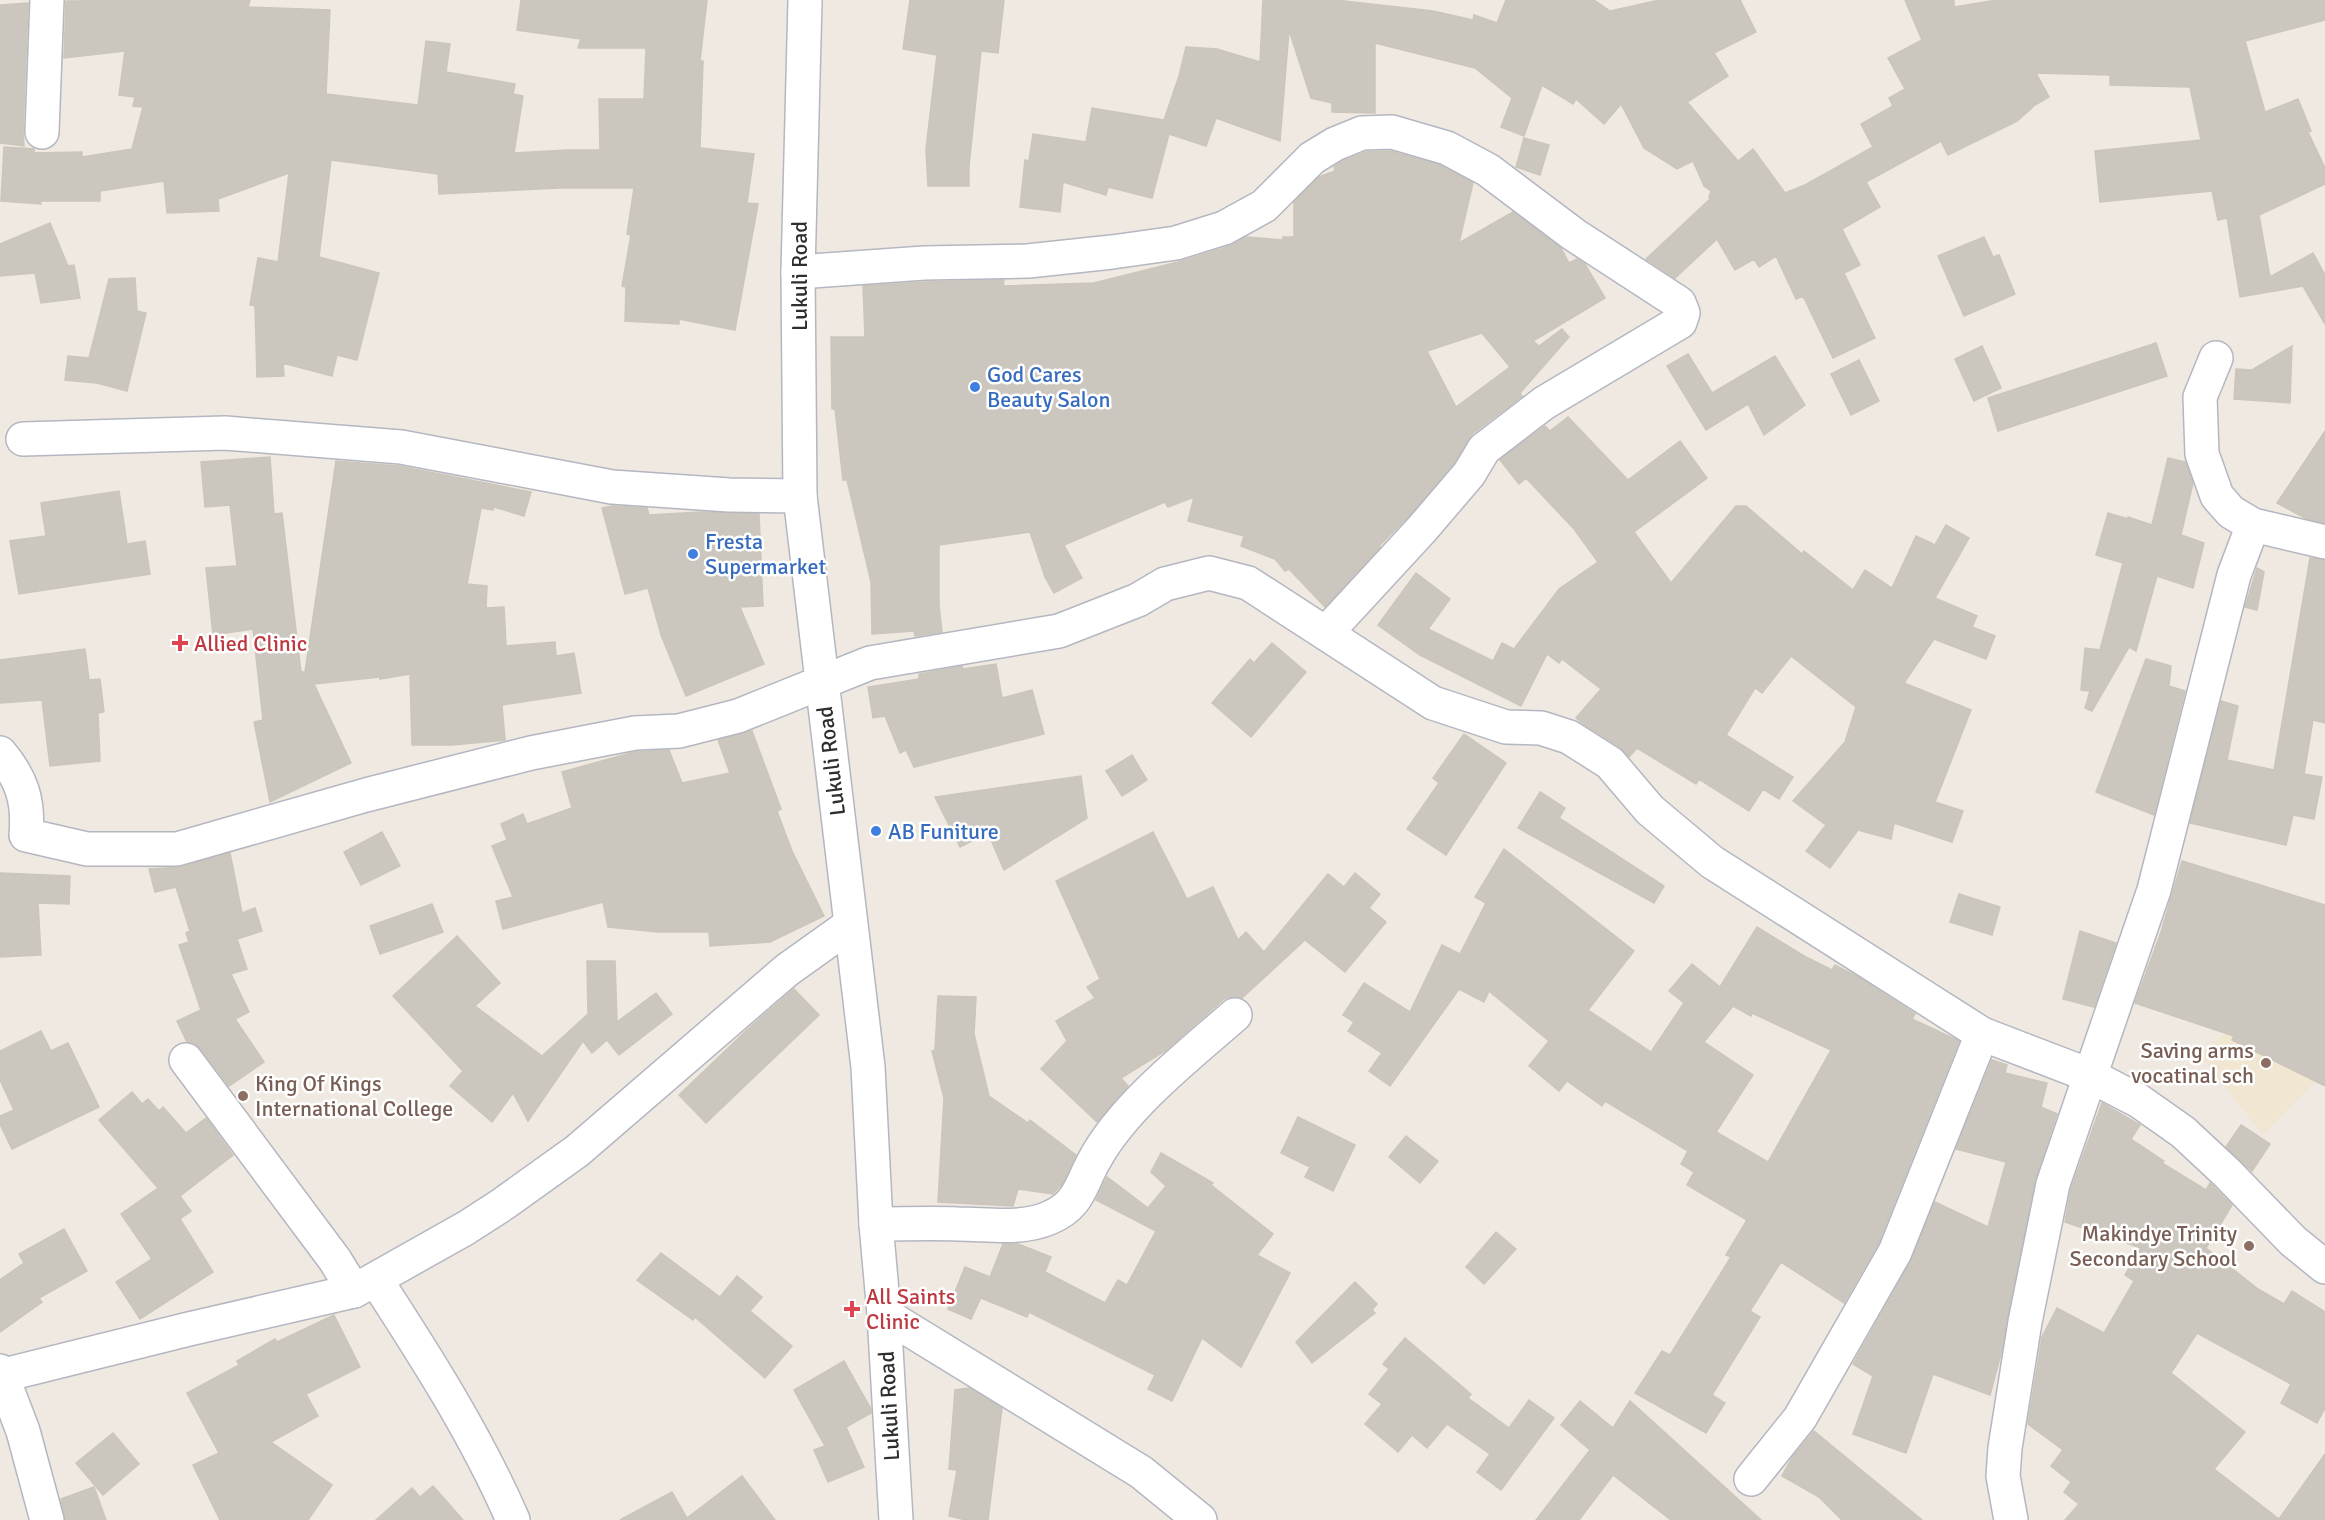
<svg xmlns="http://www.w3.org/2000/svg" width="2325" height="1520" font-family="Signika,sans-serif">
	<rect width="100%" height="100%" fill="#efe9e1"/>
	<!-- education -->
	<polygon fill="#f0e6d1" points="2265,1002 2325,1071 2263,1135 2199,1054"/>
	<!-- building -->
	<g fill="#cbc7bf" stroke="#cbc5ba" stroke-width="1.5" fill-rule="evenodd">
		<polygon points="250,0 248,7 330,10 326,94 418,105 426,41 450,44 446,72 515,84 513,94 523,96 514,153 568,150 600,150 599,99 644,99 646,48 578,48 581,39 517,30 521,0 707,0 700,61 703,61 700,148 754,154 747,203 758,204 735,330 679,319 679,324 625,321 626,287 622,286 631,235 627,234 634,188 559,188 439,194 438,174 331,160 319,257 379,273 357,360 337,355 332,376 283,363 284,376 257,377 255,306 250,305 258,258 278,262 289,173 218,199 219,211 167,213 164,181 100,191 100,201 40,201 41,204 1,201 4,147 34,149 34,153 82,152 82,157 132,149 143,107 133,106 135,97 119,95 125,51 64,58 66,1"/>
		<polygon points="910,0 1004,0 998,53 981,51 969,166 969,186 928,186 926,149 937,55 903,49"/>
		<polygon points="1263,0 1335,0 1433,11 1473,20 1474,15 1497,23 1506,0 1594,0 1610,11 1660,0 1740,0 1756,32 1714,53 1728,76 1687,102 1738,161 1753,149 1785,193 1805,185 1873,147 1861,124 1893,106 1889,98 1905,89 1888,58 1922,40 1905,0 1954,0 1954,7 1997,0 2325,0 2325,20 2245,41 2265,112 2298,99 2311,131 2308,132 2325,168 2325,184 2259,215 2270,277 2313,253 2325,275 2325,324 2303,286 2240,297 2227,218 2218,220 2212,191 2100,202 2095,151 2201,140 2190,87 2110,85 2110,75 2036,73 2049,97 2035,105 2017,121 1948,155 1941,141 1866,182 1880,207 1842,229 1860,265 1844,273 1875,338 1833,358 1803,296 1796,299 1776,256 1759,267 1754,259 1735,270 1717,239 1675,278 1646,259 1710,199 1709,197 1711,191 1704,186 1693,161 1677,169 1644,148 1621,104 1604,124 1576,99 1573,104 1542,85 1524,136 1501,127 1512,98 1475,68 1375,43 1375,113 1332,112 1332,103 1311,98 1289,30 1280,141 1216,118 1206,146 1169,134 1152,198 1108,187 1106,195 1063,182 1060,212 1020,207 1025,160 1029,161 1033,134 1086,142 1092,108 1164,120 1179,76 1186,47 1217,49 1260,62"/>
		<polygon points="28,3 23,131 24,146 0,143 0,5"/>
		<polygon points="1524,138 1549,145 1540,175 1516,167"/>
		<path d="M1390 151 1440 165 1473 183 1459 243 1513 212 1561 248 1569 263 1577 259 1585 264 1605 298 1533 341 1539 346 1562 329 1569 337 1520 393 1522 396 1472 434 1454 463 1408 517 1379 546 1380 547 1325 607 1289 569 1285 571 1275 559 1241 546 1244 536 1188 521 1194 497 1168 507 1165 502 1064 545 1082 578 1054 593 1045 577 1030 532 939 545V605L942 632 915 636 914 631 872 634 871 582 847 480H843L835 409H832L831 337H865L863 286 925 282 1004 280 1003 286 1094 283 1182 261 1230 246 1246 237 1283 240V237H1294V202L1319 177 1335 171 1334 167 1343 161 1366 152ZM1482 333 1510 367 1456 407 1427 351Z"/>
		<polygon points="50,223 68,266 74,265 80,298 41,303 35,273 0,276 0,244"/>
		<polygon points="1984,237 1993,257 1999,255 2015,294 1964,316 1938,256"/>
		<polygon points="135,278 137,311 146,313 127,391 97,383 65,380 68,356 89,358 109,279"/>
		<polygon points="2156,343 2167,376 1998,431 1988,398"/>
		<polygon points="1982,346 2001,388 1974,401 1955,359"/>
		<polygon points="2292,346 2290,403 2234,399 2236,369 2252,370"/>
		<polygon points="1688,354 1712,393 1775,356 1805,405 1764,435 1748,404 1706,430 1667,366"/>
		<polygon points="1859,360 1879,401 1851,415 1831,374"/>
		<polygon points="1568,417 1628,480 1680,441 1707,478 1634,532 1671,583 1736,506 1746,506 1802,554 1804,551 1853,590 1865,570 1892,588 1916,536 1935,545 1946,525 1969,538 1935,598 1977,616 1972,627 1995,636 1986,659 1934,639 1904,683 1971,710 1935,802 1963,811 1952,842 1894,823 1891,839 1858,830 1830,868 1806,851 1826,825 1793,801 1845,742 1856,707 1791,656 1762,693 1755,688 1726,735 1793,777 1779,799 1763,789 1749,811 1699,779 1696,784 1637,748 1629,757 1620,747 1582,723 1576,718 1601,689 1562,659 1559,663 1547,654 1521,706 1420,655 1378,625 1416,573 1450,599 1428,629 1493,661 1502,643 1514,649 1559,589 1598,562 1574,529 1526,478 1519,484 1500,460 1545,426 1550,431"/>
		<polygon points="2325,431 2325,523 2307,519 2277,503"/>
		<polygon points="270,457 274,514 282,513 301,672 305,672 336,461 399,466 531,492 524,516 494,507 493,510 481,508 467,584 487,586 486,608 504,607 506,646 555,642 556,656 574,653 581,693 502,705 505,740 452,745 412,745 410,674 380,679 380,677 314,684 351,763 270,802 254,722 263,720 253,629 213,635 206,568 237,566 230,505 205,507 201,462"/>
		<polygon points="2168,458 2185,462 2193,483 2181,535 2204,543 2193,588 2157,576 2136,651 2129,647 2092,711 2085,708 2090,691 2081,690 2085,648 2100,650 2123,563 2096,555 2108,513 2128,519 2128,517 2152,525"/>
		<polygon points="119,491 127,544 145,541 150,574 19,594 10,541 46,536 41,503"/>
		<polygon points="612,506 647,508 649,515 700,512 759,514 763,606 740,607 764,664 686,696 661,635 648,588 625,594 602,508"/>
		<polygon points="2310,558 2325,560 2325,723 2313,720 2304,774 2322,777 2314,819 2293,815 2286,845 2190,823 2221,701 2238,706 2227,760 2274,770"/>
		<polygon points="2257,568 2264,572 2257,610 2245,607"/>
		<polygon points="1272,643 1306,672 1251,737 1212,703 1250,659 1254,663"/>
		<polygon points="85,649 89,680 100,679 104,712 98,713 100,761 50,766 42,700 0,703 0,660"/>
		<polygon points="2146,659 2171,666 2169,686 2185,691 2154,815 2096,792"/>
		<polygon points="996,664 1002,698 1032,690 1044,734 914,767 906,750 900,753 885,716 873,718 868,687 919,679 919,674 962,666 963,669"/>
		<polygon points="752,731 781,809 777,811 792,851 824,916 770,942 710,946 709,932 658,932 608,927 603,902 503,929 496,901 513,897 492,846 507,840 501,824 523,814 527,824 572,808 562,772 634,752 669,750 682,783 730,773 718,740"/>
		<polygon points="1464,734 1506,763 1446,855 1407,829 1439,783 1433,778"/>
		<polygon points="1132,755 1147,780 1122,796 1106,771"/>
		<polygon points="1081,776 1087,818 1004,870 988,833 960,847 935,797"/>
		<polygon points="1540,792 1565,808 1559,818 1664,886 1654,903 1518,828"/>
		<polygon points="382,832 400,866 361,885 344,852"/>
		<polygon points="1153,832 1187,899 1213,887 1238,940 1246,932 1264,952 1328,874 1344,887 1355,873 1380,894 1369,908 1386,922 1345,972 1305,940 1242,998 1232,997 1224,999 1165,1051 1121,1078 1128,1086 1097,1122 1041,1069 1067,1041 1056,1021 1095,998 1087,987 1100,979 1056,881"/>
		<path d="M1504 849 1634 951 1588 1010 1651 1052 1684 1003 1669 991 1692 964 1720 987 1757 927 1804 956 1832 970 1835 965 1858 977 1915 1014 1912 1019 1959 1041 1878 1244 1844 1303 1781 1262 1750 1311 1760 1317 1712 1395 1725 1403 1706 1433 1635 1393 1662 1351 1670 1355 1731 1257 1726 1255 1747 1220 1687 1185 1694 1172 1681 1164 1688 1151 1605 1101 1602 1106 1567 1081 1559 1091 1529 1066 1549 1041 1489 991 1484 1002 1459 989 1390 1086 1369 1071 1382 1053 1348 1031 1354 1022 1343 1015 1364 983 1410 1012 1442 945 1460 954 1486 903 1475 897ZM1733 1006 1751 1016 1752 1013 1831 1050 1768 1162 1716 1132 1753 1075 1704 1042Z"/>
		<polygon points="230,853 242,913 255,908 262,931 237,939 247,969 231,974 249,1012 235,1019 264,1062 229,1086 201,1049 194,1043 187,1042 177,1021 201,1010 179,945 189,942 186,933 190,931 176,887 155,892 149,869 182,867"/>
		<polygon points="2182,861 2325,905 2325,1086 2232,1040 2234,1036 2135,1003 2161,932"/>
		<polygon points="0,873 70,876 69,904 38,903 41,955 0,957"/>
		<polygon points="1959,894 2000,907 1992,935 1950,922"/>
		<polygon points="432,904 443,932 380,954 370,926"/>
		<polygon points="2080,931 2116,943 2094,1007 2063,999"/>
		<polygon points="457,936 500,983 475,1006 542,1056 588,1014 587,961 615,961 617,1022 656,993 672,1014 619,1055 607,1040 592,1053 583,1041 528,1121 513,1093 492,1122 450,1086 463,1071 393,996"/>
		<polygon points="794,989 819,1015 706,1123 679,1095 748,1029"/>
		<polygon points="938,996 976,997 974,1034 989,1096 1028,1123 1030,1120 1076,1155 1062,1184 1053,1194 1018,1189 1013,1206 938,1202 944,1098 932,1051 935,1050"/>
		<polygon points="41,1031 51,1051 68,1043 99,1107 12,1149 0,1124 0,1116 14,1110 0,1080 0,1051"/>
		<polygon points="1992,1060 2007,1065 2005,1073 2047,1083 2041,1107 2057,1114 2035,1180 2002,1350 1990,1395 1933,1374 1906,1453 1853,1434 1873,1376 1853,1364 1911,1261 1935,1202 1988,1227 2006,1162 1956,1149"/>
		<polygon points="132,1092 142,1104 148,1099 159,1111 163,1107 186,1133 206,1118 233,1155 180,1196 191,1211 180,1219 213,1272 140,1319 116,1282 152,1259 121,1214 158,1188 99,1120"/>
		<polygon points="2102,1103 2140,1125 2131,1139 2164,1161 2162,1163 2206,1190 2210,1183 2232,1205 2206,1248 2258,1289 2284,1304 2292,1291 2325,1312 2325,1408 2317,1423 2281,1403 2291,1384 2197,1333 2171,1373 2245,1432 2214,1469 2279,1519 2325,1454 2325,1520 2065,1520 2079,1504 2064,1492 2071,1482 2051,1466 2063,1450 2028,1424 2042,1337 2057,1308 2104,1333 2134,1281 2125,1275 2141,1248 2065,1222 2071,1189"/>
		<polygon points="1298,1117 1355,1145 1333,1191 1305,1177 1310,1167 1281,1153"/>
		<polygon points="2241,1125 2270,1144 2252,1171 2226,1147"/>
		<polygon points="1406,1136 1438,1161 1420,1183 1389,1157"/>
		<polygon points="1161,1153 1213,1183 1211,1185 1273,1234 1257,1255 1290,1273 1241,1367 1202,1338 1172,1401 1148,1389 1155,1375 1029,1312 1027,1317 981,1298 983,1293 971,1319 948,1309 965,1267 990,1277 1003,1244 1018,1244 1051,1257 1045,1272 1105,1303 1118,1280 1127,1285 1156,1231 1096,1200 1107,1177 1148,1208 1166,1186 1151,1172"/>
		<polygon points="64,1229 87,1271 39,1298 42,1302 0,1332 0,1280 24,1263 19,1254"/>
		<polygon points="1496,1232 1516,1249 1484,1284 1466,1267"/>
		<polygon points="661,1253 720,1297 737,1276 762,1297 750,1311 792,1346 765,1378 695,1317 693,1320 637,1280"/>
		<polygon points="1355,1282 1377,1304 1372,1310 1375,1313 1312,1363 1296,1342"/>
		<polygon points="334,1315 360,1367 306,1394 318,1416 271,1442 332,1485 308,1520 220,1520 193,1465 219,1453 187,1393 239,1365 237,1361 275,1339 277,1342"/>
		<polygon points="1405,1338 1471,1394 1468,1398 1509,1428 1529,1400 1554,1418 1501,1490 1477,1472 1490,1454 1447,1424 1427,1448 1412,1435 1398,1452 1365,1424 1382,1404 1369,1394 1389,1369 1383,1364"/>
		<polygon points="844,1361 871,1409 871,1413 846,1427 864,1467 828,1482 814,1450 825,1446 794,1390"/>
		<polygon points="969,1388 1002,1408 988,1520 966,1520 949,1516 957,1470 949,1469 955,1390"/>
		<polygon points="1580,1401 1613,1428 1630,1401 1761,1520 1671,1520 1613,1475 1579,1520 1536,1520 1590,1450 1561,1425"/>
		<polygon points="1814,1431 1922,1520 1842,1520 1819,1497 1782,1476 1792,1458"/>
		<polygon points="113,1433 139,1464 103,1495 76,1463"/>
		<polygon points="742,1476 775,1520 620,1520 672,1492 687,1518"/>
		<polygon points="433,1486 463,1520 376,1520 412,1488 420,1497"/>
		<polygon points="94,1487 106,1520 65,1520 61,1499"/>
	</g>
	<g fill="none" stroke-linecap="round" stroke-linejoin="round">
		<defs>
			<g id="minor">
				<polyline points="805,0 798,272 800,496 868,1067 876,1224 884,1314 896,1520"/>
				<polyline points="42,132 47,0"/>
				<polyline points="798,272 924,263 1028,261 1112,252 1176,243 1224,228 1264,206 1312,158 1335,144 1362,133 1392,132 1447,148 1488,170 1573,234 1679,303 1683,313 1680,322 1544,403 1484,449 1469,474 1422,529 1326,633"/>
				<polyline points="2216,358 2200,397 2202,454 2217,496 2231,512 2253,525 2325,542"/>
				<polyline points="23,439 225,433 401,447 612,487 729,495 800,496"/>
				<path d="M0 753C22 779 29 801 26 835L87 849H177L366 795 531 753 635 733 679 731 738 716 870 663 1059 631 1138 600 1165 584 1209 573 1248 583 1433 703 1506 727 1541 728 1569 737 1610 763 1650 810 1712 862 1982 1034 2089 1075 2139 1101 2183 1132 2227 1173 2293 1241 2325 1267"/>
				<polyline points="186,1060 335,1260 354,1291"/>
				<path d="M876 1224C903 1224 931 1223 958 1224 988 1224 1021 1230 1049 1218 1080 1205 1080 1185 1095 1159 1124 1106 1189 1055 1235 1015"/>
				<path d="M376 1280C426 1357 476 1435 513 1520"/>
				<polyline points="884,1314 1141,1472 1200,1520"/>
				<polyline points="0,1371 23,1431 47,1520"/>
				<polyline points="0,1376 189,1329 354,1291 466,1228 503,1204 577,1151 787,970 850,925"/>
				<polyline points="1751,1479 1800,1418 1895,1252 1982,1034"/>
				<polyline points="2011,1520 2003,1476 2005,1448 2025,1322 2053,1184 2154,890 2234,575 2253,525"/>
			</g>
		</defs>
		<!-- minor casing -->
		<use href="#minor" stroke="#b4b7c1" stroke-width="36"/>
		<!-- minor -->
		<use href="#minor" stroke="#fff" stroke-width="33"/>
	</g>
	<!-- markers -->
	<g fill="#3f7fe0" stroke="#fff" stroke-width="2">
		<circle cx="975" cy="387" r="6"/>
		<circle cx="693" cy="554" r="6"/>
		<circle cx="876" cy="831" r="6"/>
	</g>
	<g fill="#e0444e" stroke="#fff" stroke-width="2">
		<path d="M177 634h6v6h6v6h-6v6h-6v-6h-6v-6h6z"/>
		<path d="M849 1300h6v6h6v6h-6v6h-6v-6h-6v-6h6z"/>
	</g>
	<g fill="#8d6e63" stroke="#fff" stroke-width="2">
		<circle cx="2266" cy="1063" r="6"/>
		<circle cx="243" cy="1096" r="6"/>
		<circle cx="2249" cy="1246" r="6"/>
	</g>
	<g text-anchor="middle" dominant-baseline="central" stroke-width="5" stroke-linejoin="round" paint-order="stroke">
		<!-- street labels -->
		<g font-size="22" fill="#2e2e2e" stroke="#fff">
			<text transform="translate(799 276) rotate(-90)">Lukuli Road</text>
			<text transform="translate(831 761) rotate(-97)">Lukuli Road</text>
			<text transform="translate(889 1406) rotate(-93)">Lukuli Road</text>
		</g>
		<!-- shop labels -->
		<g font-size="22" fill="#366cbe" stroke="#fff" text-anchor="start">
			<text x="987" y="374">God Cares<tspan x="987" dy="25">Beauty Salon</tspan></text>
			<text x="705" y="541">Fresta<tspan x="705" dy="25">Supermarket</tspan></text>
			<text x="888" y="831">AB Funiture</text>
		</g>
		<!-- health labels -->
		<g font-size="22" fill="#be3a42" stroke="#fff" text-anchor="start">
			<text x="194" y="643">Allied Clinic</text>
			<text x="866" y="1296">All Saints<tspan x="866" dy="25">Clinic</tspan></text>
		</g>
		<!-- education labels -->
		<g font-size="22" fill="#785e54" stroke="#fff" text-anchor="end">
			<text x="2254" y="1050">Saving arms<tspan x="2254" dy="25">vocatinal sch</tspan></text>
			<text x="255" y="1083" text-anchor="start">King Of Kings<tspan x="255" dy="25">International College</tspan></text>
			<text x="2237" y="1233">Makindye Trinity<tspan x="2237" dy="25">Secondary School</tspan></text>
		</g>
	</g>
</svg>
